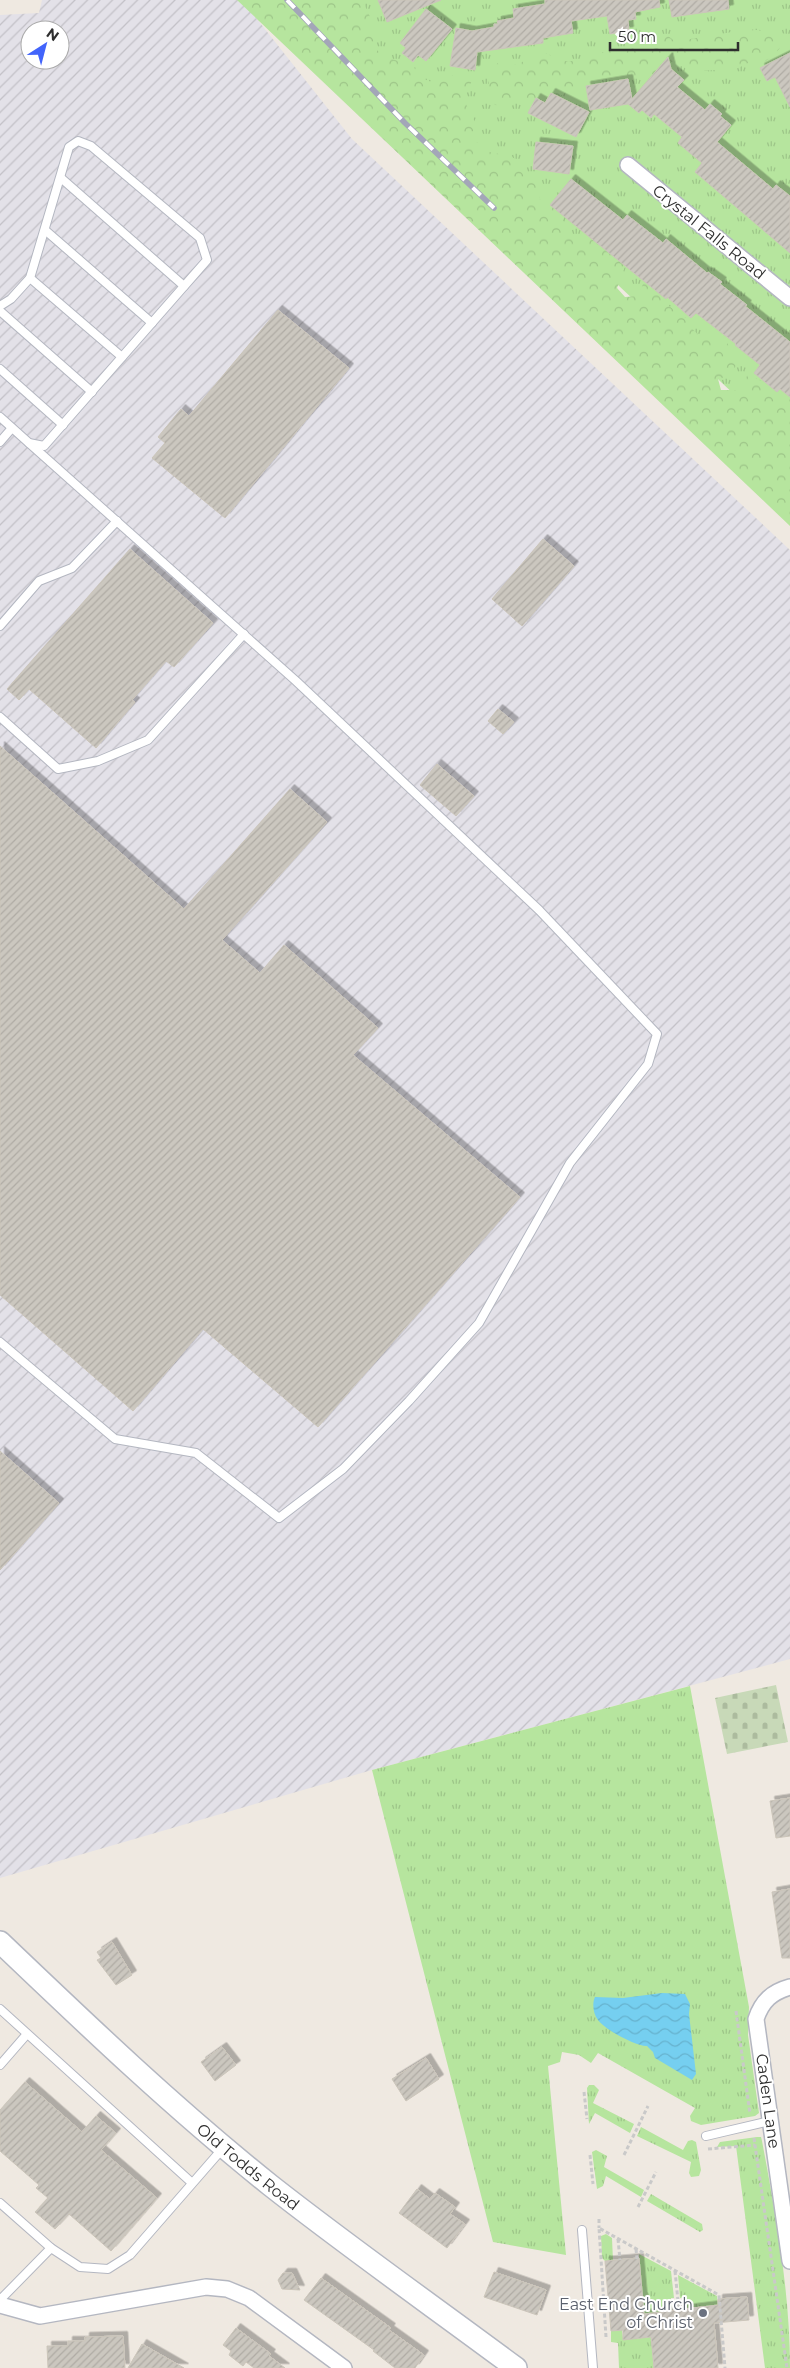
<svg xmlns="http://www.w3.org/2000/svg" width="790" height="2368" font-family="Montserrat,sans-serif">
	<defs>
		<pattern id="industrial-furrows" width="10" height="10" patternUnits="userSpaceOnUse" patternTransform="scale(1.25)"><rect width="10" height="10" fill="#e3e1e8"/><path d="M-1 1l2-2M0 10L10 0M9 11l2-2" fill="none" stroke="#c3c1c7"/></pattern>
		<pattern id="grass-tufts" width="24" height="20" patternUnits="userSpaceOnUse" patternTransform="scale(1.25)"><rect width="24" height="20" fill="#b6e59e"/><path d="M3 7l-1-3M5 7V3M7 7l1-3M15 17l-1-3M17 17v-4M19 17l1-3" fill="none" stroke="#9dc588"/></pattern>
		<pattern id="forest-crowns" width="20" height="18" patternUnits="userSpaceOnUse" patternTransform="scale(1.25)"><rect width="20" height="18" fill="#b6e59e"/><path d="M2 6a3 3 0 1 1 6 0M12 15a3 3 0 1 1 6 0" fill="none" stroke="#9dc588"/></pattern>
		<pattern id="cemetery-stones" width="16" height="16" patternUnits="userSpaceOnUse" patternTransform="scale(1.25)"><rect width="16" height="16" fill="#c8d9b8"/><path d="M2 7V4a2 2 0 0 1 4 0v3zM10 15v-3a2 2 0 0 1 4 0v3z" fill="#acbb9e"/></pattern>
		<pattern id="water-waves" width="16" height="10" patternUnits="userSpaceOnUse" patternTransform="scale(1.25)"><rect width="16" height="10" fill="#75cff0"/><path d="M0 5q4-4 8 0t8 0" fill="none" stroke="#66b2ce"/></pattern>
		<pattern id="building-hatch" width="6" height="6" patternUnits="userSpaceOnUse" patternTransform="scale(1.25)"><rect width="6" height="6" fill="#cbc7bf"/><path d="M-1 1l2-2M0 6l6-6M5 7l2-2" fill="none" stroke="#afaba4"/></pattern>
		<filter id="shadow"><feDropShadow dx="4.5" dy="-4.5" stdDeviation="0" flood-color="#0004"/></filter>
	</defs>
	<rect width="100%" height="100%" fill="#efe9e1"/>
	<!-- industrial -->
	<path fill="url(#industrial-furrows)" fill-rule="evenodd" d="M42 0H242L352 139 790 550V1659L372 1770 0 1878V15L39 13ZM30 30H60V60H30Z"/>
	<!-- grass -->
	<g fill="url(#grass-tufts)">
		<polygon points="336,0 790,0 790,447 376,57"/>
		<polygon points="690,1686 749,2007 748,2035 759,2113 755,2116 701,2125 691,2121 690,2116 695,2108 598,2053 591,2063 579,2055 562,2052 560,2062 548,2066 566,2255 493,2242 372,1770"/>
		<polygon points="589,2085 594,2085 599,2090 593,2103 634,2124 630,2133 595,2113 589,2124 587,2088"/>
		<polygon points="641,2127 683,2150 688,2141 692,2140 696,2142 701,2170 699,2176 691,2177 689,2173 691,2162 637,2136"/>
		<path d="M757 2137H761L762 2141C776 2216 790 2292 790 2368H765L736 2146 717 2147 720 2142Z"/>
		<polygon points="596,2150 607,2156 604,2167 644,2190 641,2197 606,2176 603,2186 597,2189 592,2152"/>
		<polygon points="651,2194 702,2224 703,2230 700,2232 647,2201"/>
		<polygon points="606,2234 612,2238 613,2261 605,2261 602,2258 601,2236"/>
		<polygon points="639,2254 671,2271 674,2298 671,2298 672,2311 644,2314"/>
		<polygon points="678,2275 717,2296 718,2305 684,2308 684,2297 680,2298"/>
		<polygon points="650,2328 654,2368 619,2368 618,2343 611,2342 611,2331 622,2330 623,2338"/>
	</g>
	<!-- forest -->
	<g fill="url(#forest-crowns)">
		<path d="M237 0H357L365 6 377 32 373 46 384 57 413 65 419 77 434 83 451 75 472 81 463 98 476 124 471 135C481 148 488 156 506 153L515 159 541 188 539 199 561 207 564 227 578 241 596 239 627 261 617 288 625 297 638 296 643 284 649 280 665 292 669 306 686 318 693 330 703 338 727 343 738 360 732 375 718 379 721 390H740L748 374C761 383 776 384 790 392V526Z"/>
		<path d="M749 29 787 34 786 41 772 57 764 62 752 61 736 69 698 71 686 69 676 60 661 67 657 73 639 78 623 75 597 79 570 90 552 101 537 103 521 95 512 106 495 105 489 96V69L498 63 511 65 521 63 530 55 545 53 563 61H576L616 48 631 49 652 33 668 36 676 42C701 36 724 34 749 29Z"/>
	</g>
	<!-- cemetery -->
	<polygon fill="url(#cemetery-stones)" points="776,1685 788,1742 727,1754 715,1698"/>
	<!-- water -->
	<path fill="url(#water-waves)" d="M662 1993 685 1994 690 2004 689 2014 696 2074 692 2080 655 2058 653 2052 647 2046C637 2047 604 2029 598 2020 593 2014 592 2003 595 1997L623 1998Z"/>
	<!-- building -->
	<g fill="url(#building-hatch)" stroke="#cbc5ba" filter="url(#shadow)">
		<polygon points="378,0 441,0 387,22"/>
		<polygon points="545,0 659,0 660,7 635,12 636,19 628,20 629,31 610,34 607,16 571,21 573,33 543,38 543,43 477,52 475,70 450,66 456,28 472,31 494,27 494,24 498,24 497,21 514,18 513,9 545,4"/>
		<polygon points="669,0 728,0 729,9 672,17"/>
		<polygon points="426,9 452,29 426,61 418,55 413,62 402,53 406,48 400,43"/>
		<polygon points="790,53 790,107 775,77 767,81 760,68"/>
		<polygon points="668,57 671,69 684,80 677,87 705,110 710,104 722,114 720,116 731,125 717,142 773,189 776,185 790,196 790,253 695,172 702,163 678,143 682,137 654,114 651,118 642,110 639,113 628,104 590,110 586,86 628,79 632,99"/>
		<polygon points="551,93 589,112 576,137 528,113 536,98 545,103"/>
		<polygon points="536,142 573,146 569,174 533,169"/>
		<polygon points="571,179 623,220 627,215 663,243 666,239 707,273 708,272 722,282 720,284 747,305 745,306 790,342 790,397 780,389 777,392 754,373 760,365 735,345 736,344 696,313 691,318 667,297 666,299 550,205"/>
		<polygon points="278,310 349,368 225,518 152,458 165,443 158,437 181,409 189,416"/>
		<polygon points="543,539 574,566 522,626 492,599"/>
		<polygon points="130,549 213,623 174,667 166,661 132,700 135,702 96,748 29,689 19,700 7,689"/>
		<polygon points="498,709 514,722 503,734 488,721"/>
		<polygon points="0,746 184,909 290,789 327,822 222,940 260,973 284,945 378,1028 353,1055 520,1197 318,1427 203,1329 133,1411 0,1295"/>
		<polygon points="437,764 474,796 456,816 420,785"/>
		<polygon points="0,1451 59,1503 0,1570"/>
		<polygon points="790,1798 790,1836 776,1838 770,1801"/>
		<polygon points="790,1889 790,1958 782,1958 772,1892"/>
		<polygon points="112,1942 132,1975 116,1985 97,1960 101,1958 97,1952"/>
		<polygon points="222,2047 236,2065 215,2081 201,2062"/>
		<polygon points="426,2058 439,2079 406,2101 392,2079"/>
		<polygon points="25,2082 82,2132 96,2116 116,2133 101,2150 157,2198 111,2251 69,2214 55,2229 35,2212 48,2198 36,2188 39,2185 0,2151 0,2110"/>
		<polygon points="417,2189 430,2199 435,2193 455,2207 450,2214 465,2224 447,2248 399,2213"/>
		<polygon points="639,2258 644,2314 718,2305 718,2299 747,2297 749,2320 714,2323 718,2368 654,2368 651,2337 623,2340 623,2330 611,2331 605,2261"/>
		<polygon points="494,2272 546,2290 537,2315 484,2297"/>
		<polygon points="283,2273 292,2273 300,2290 282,2289 278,2280"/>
		<polygon points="321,2278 391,2328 389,2330 424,2355 415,2368 395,2368 373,2351 374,2350 304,2300"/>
		<polygon points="236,2328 271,2354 269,2356 285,2368 254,2368 246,2362 243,2366 229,2355 231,2351 223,2345"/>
		<polygon points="123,2336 125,2368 48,2368 47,2346 68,2346 68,2341 85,2341 85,2337"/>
		<polygon points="142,2344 184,2368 128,2368"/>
	</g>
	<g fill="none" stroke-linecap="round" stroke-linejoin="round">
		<defs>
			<g id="lane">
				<polyline points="61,178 184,286"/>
				<polyline points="45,230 152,323"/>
				<polyline points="30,278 122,357"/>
				<polyline points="0,306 11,299 30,278 69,147 78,141 91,146 200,238 207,260 44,446 29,443 0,417"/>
				<polyline points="0,311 92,392"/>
				<polyline points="0,369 63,425"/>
				<polyline points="0,442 12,428"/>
				<polyline points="0,626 39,581 72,568 117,521"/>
				<polyline points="0,717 58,769 98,761 148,740 244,634"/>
				<polyline points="0,1342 115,1439 196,1453 279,1518 343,1469 409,1401 479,1323 570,1163 648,1064 657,1034 539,910 296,681 29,443"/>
				<polyline points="0,2009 191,2182"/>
				<polyline points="0,2065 27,2034"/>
				<polyline points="706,2136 770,2121"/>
				<polyline points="0,2203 51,2248"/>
				<polyline points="582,2230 593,2368"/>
				<polyline points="0,2300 51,2248 80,2267 108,2269 130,2255 224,2147"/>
			</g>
			<g id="street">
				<polyline points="628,165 790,298"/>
				<path d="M790 1987C772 1992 762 2001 756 2019L790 2261"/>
				<polyline points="0,2305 40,2316 206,2287 227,2289 249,2298 344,2368"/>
			</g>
			<g id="secondary">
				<path id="s1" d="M0 1942C88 2026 175 2109 270 2185 350 2248 434 2307 516 2368"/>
			</g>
		</defs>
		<!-- lane casing -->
		<use href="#lane" stroke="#b4b7c1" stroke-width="10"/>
		<!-- street casing -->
		<use href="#street" stroke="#b4b7c1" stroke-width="18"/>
		<!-- secondary casing -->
		<use href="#secondary" stroke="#b4b7c1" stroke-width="24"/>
		<!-- path -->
		<g stroke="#c9c9c9" stroke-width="3" stroke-dasharray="4 2.5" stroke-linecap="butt">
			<polyline points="736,2011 750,2114"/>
			<polyline points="584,2092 587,2119"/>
			<polyline points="754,2138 787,2368"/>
			<polyline points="708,2149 755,2145"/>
			<polyline points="590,2155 593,2184"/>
			<polyline points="624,2155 648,2106"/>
			<polyline points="638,2207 656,2172"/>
			<polyline points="599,2219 599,2228"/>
			<polyline points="618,2239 620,2260"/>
			<polyline points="636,2249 637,2259"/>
			<polyline points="675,2271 679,2311"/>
			<polyline points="606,2337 599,2228 719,2295 725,2368"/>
		</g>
		<!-- lane -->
		<use href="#lane" stroke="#fff" stroke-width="8"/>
		<!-- street -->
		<use href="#street" stroke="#fff" stroke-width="15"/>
		<!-- secondary -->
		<use href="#secondary" stroke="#fff" stroke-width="21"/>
		<defs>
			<polyline id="rail" points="287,0 405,123 494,208"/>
		</defs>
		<!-- rail casing -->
		<use href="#rail" stroke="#a3a6b8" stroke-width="5.5"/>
		<!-- rail -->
		<use href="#rail" stroke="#fff" stroke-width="4" stroke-dasharray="11" stroke-linecap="butt"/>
	</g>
	<!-- markers -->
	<circle fill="#6b7280" stroke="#fff" stroke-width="2" cx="703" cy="2313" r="5"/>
	<g text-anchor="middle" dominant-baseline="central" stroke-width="4" stroke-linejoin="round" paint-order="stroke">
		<!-- street labels -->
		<g font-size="16" fill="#2e2e2e" stroke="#fff">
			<text transform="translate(709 232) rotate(39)">Crystal Falls Road</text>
			<text transform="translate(768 2101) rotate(82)">Caden Lane</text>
			<text stroke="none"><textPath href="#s1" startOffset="335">Old Todds Road</textPath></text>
		</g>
		<!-- worship labels -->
		<g font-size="16" fill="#5b616d" stroke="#fff" text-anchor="end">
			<text x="693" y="2304">East End Church<tspan x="693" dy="18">of Christ</tspan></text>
		</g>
	</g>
	<!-- north arrow -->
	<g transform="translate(45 45) rotate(36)"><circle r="24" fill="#ffffff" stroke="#ababab"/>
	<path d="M0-4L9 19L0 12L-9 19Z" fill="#4264fb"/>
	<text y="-8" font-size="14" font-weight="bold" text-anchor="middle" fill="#2e2e2e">N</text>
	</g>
	<!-- scale -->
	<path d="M610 42v8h128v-8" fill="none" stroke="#2e2e2e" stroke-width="2.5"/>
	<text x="618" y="42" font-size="15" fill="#2e2e2e" stroke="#ffffff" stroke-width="4" paint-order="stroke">50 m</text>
</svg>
